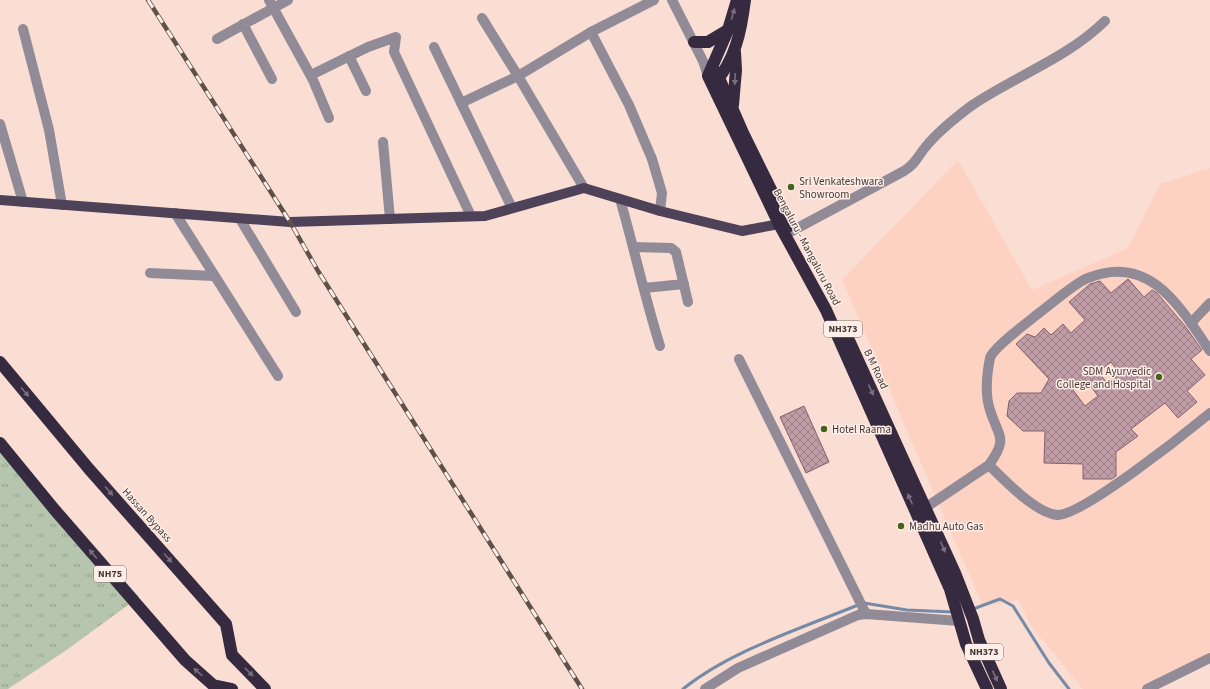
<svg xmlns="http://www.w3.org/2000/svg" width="1210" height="689" font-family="'Source Sans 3',sans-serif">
	<defs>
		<pattern id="grass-tufts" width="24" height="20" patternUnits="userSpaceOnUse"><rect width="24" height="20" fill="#b6c5ae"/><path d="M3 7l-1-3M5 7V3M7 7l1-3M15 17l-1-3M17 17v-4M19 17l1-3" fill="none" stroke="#96a18e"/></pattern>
		<pattern id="building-cross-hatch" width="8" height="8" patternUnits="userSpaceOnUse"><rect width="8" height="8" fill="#c09da6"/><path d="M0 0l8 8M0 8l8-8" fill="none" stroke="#9e8188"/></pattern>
	</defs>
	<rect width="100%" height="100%" fill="#faddd3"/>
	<!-- built -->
	<polygon fill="#fdd2c2" points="958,160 1032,290 1128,248 1160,184 1210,168 1210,656 1153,689 1083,689 1032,627 1018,600 983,606 842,280"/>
	<!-- grass -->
	<polygon fill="url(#grass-tufts)" points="0,438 139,597 65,651 8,689 0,689"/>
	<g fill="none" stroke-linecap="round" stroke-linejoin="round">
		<!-- stream -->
		<g stroke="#768aa8" stroke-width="3">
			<polyline points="864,603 907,610 953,612"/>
			<polyline points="973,609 1000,599 1013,606 1049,663 1069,689"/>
			<path d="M683 689C730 651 802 628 858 605"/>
		</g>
	</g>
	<!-- building -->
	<g fill="url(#building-cross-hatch)" stroke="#83626c" fill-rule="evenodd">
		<path d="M1128 279 1144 297 1152 290 1157 293 1185 326 1202 350 1191 359 1205 375 1187 391 1197 402 1178 418 1165 403 1131 429 1138 436 1116 452V476L1112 479H1083V464L1044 463 1045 431H1023L1007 416 1009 401 1017 393H1041L1049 379 1016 344 1027 334 1035 337 1044 328 1051 335 1063 324 1071 333 1085 320 1069 302 1090 284 1100 281 1111 293ZM1111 362 1120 374 1108 384 1098 372ZM1086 380 1098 396 1085 406 1073 390Z"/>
		<polygon points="804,406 829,462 806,473 780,417"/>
	</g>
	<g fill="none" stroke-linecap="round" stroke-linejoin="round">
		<!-- minor -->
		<g stroke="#918a97" stroke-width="10">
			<polyline points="269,0 313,80 329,118"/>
			<polyline points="654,0 591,32 629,105 652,159 662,193 660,211"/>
			<polyline points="672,0 703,61 708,76"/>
			<polyline points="243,24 272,79"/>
			<polyline points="23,29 49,130 62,205"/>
			<polyline points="217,39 288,0"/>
			<polyline points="434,47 512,208"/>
			<polyline points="349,56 366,91"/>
			<polyline points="311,75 368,47 396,37 394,52 471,216"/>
			<polyline points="461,103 518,76 482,18"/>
			<polyline points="0,124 23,202"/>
			<polyline points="383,142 390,219"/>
			<polyline points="584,188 518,76 591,32"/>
			<path d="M620 199C634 248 645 298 660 346"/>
			<polyline points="175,213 278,376"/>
			<polyline points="240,219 296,312"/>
			<path d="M792 231 904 171C917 163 918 155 928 144 941 129 955 118 971 106 1015 76 1066 59 1105 21"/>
			<polyline points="634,247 671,248 676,252 688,302"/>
			<polyline points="150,273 214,276"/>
			<polyline points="644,288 684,284"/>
			<polyline points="1191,323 1210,303"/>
			<polyline points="739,359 866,614"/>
			<path d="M989 465C1004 480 1036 513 1057 515 1082 516 1187 432 1210 413"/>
			<path d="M925 508 989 465C1009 437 998 437 990 410 985 395 987 373 990 358 993 348 1029 321 1039 313 1050 305 1076 282 1088 278 1150 253 1180 307 1210 351"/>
			<polyline points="705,689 738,668 858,615 866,614 959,621"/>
			<polyline points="1147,689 1210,658"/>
		</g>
		<!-- major -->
		<polyline stroke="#4d4257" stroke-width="10" points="0,200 290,222 485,216 584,188 660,211 742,231 779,224"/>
		<!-- highway -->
		<g stroke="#362a40" stroke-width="12">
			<polyline points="737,0 728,30 708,76 779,224 826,310 950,589 966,644 987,689"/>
			<polyline points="694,42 708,42 728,30"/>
			<polyline points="712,67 719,78 743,133 789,226"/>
			<path d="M714 84C736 59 741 31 745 0"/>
			<polyline points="733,105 736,70 735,52"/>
			<polyline points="847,336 955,573 973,619 979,640 1001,689"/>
			<polyline points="0,362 89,469 226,624 232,655 265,689"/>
			<polyline points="0,443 54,509 185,660 213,685 232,689"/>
		</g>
		<defs>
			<polyline id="rail" points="148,0 290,222 318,271 582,689"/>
		</defs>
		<!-- rail casing -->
		<use href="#rail" stroke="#60504a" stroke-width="4.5"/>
		<!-- rail -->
		<use href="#rail" stroke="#fdeee9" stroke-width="3" stroke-dasharray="9" stroke-linecap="butt"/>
	</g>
	<!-- one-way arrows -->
	<defs><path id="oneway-solid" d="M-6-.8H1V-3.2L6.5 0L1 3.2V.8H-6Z"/></defs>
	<g fill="#7c6f7b">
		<use href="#oneway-solid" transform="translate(733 14) rotate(-74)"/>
		<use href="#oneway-solid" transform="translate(735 79) rotate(92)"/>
		<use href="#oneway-solid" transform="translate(871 390) rotate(65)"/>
		<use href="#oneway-solid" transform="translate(25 392) rotate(50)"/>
		<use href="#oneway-solid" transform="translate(109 491) rotate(49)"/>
		<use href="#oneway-solid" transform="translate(910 499) rotate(-114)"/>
		<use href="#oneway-solid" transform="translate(943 547) rotate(66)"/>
		<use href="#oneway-solid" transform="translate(93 554) rotate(-131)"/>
		<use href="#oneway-solid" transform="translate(168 558) rotate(48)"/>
		<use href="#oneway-solid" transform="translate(198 672) rotate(-138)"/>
		<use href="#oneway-solid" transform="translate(249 672) rotate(45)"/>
		<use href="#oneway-solid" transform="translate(995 676) rotate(65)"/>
	</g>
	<!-- markers -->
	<g fill="#466419" stroke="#fdeee9" stroke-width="1.5">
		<circle cx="791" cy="187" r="4"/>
		<circle cx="1159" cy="377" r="4"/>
		<circle cx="824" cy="429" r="4"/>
		<circle cx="901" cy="526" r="4"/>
	</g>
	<g text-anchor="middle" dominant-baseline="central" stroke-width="3" stroke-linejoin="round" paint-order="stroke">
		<!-- shield labels -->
		<g fill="#fdeee9" stroke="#7e6f6a" stroke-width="1">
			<rect x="824" y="321" width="38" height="16" rx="3"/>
			<rect x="94" y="566" width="32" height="16" rx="3"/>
			<rect x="965" y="644" width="38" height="16" rx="3"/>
		</g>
		<g font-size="10" font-weight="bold" fill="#473934">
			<text x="843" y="329">NH373</text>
			<text x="110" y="574">NH75</text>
			<text x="984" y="652">NH373</text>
		</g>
		<!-- poi labels -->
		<g font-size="11" fill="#473934" stroke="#fdeee9" text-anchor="start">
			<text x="799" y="181">Sri Venkateshwara<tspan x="799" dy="13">Showroom</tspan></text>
			<text x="1151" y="371" text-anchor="end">SDM Ayurvedic<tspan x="1151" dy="13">College and Hospital</tspan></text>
			<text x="832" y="429">Hotel Raama</text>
			<text x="909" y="526">Madhu Auto Gas</text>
		</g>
		<!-- street labels -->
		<g font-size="11" fill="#473934" stroke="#fdeee9">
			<text transform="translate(807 247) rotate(62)">Bengaluru - Mangaluru Road</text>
			<text transform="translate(876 369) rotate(65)">B M Road</text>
			<text transform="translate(147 515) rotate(48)">Hassan Bypass</text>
		</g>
	</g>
</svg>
